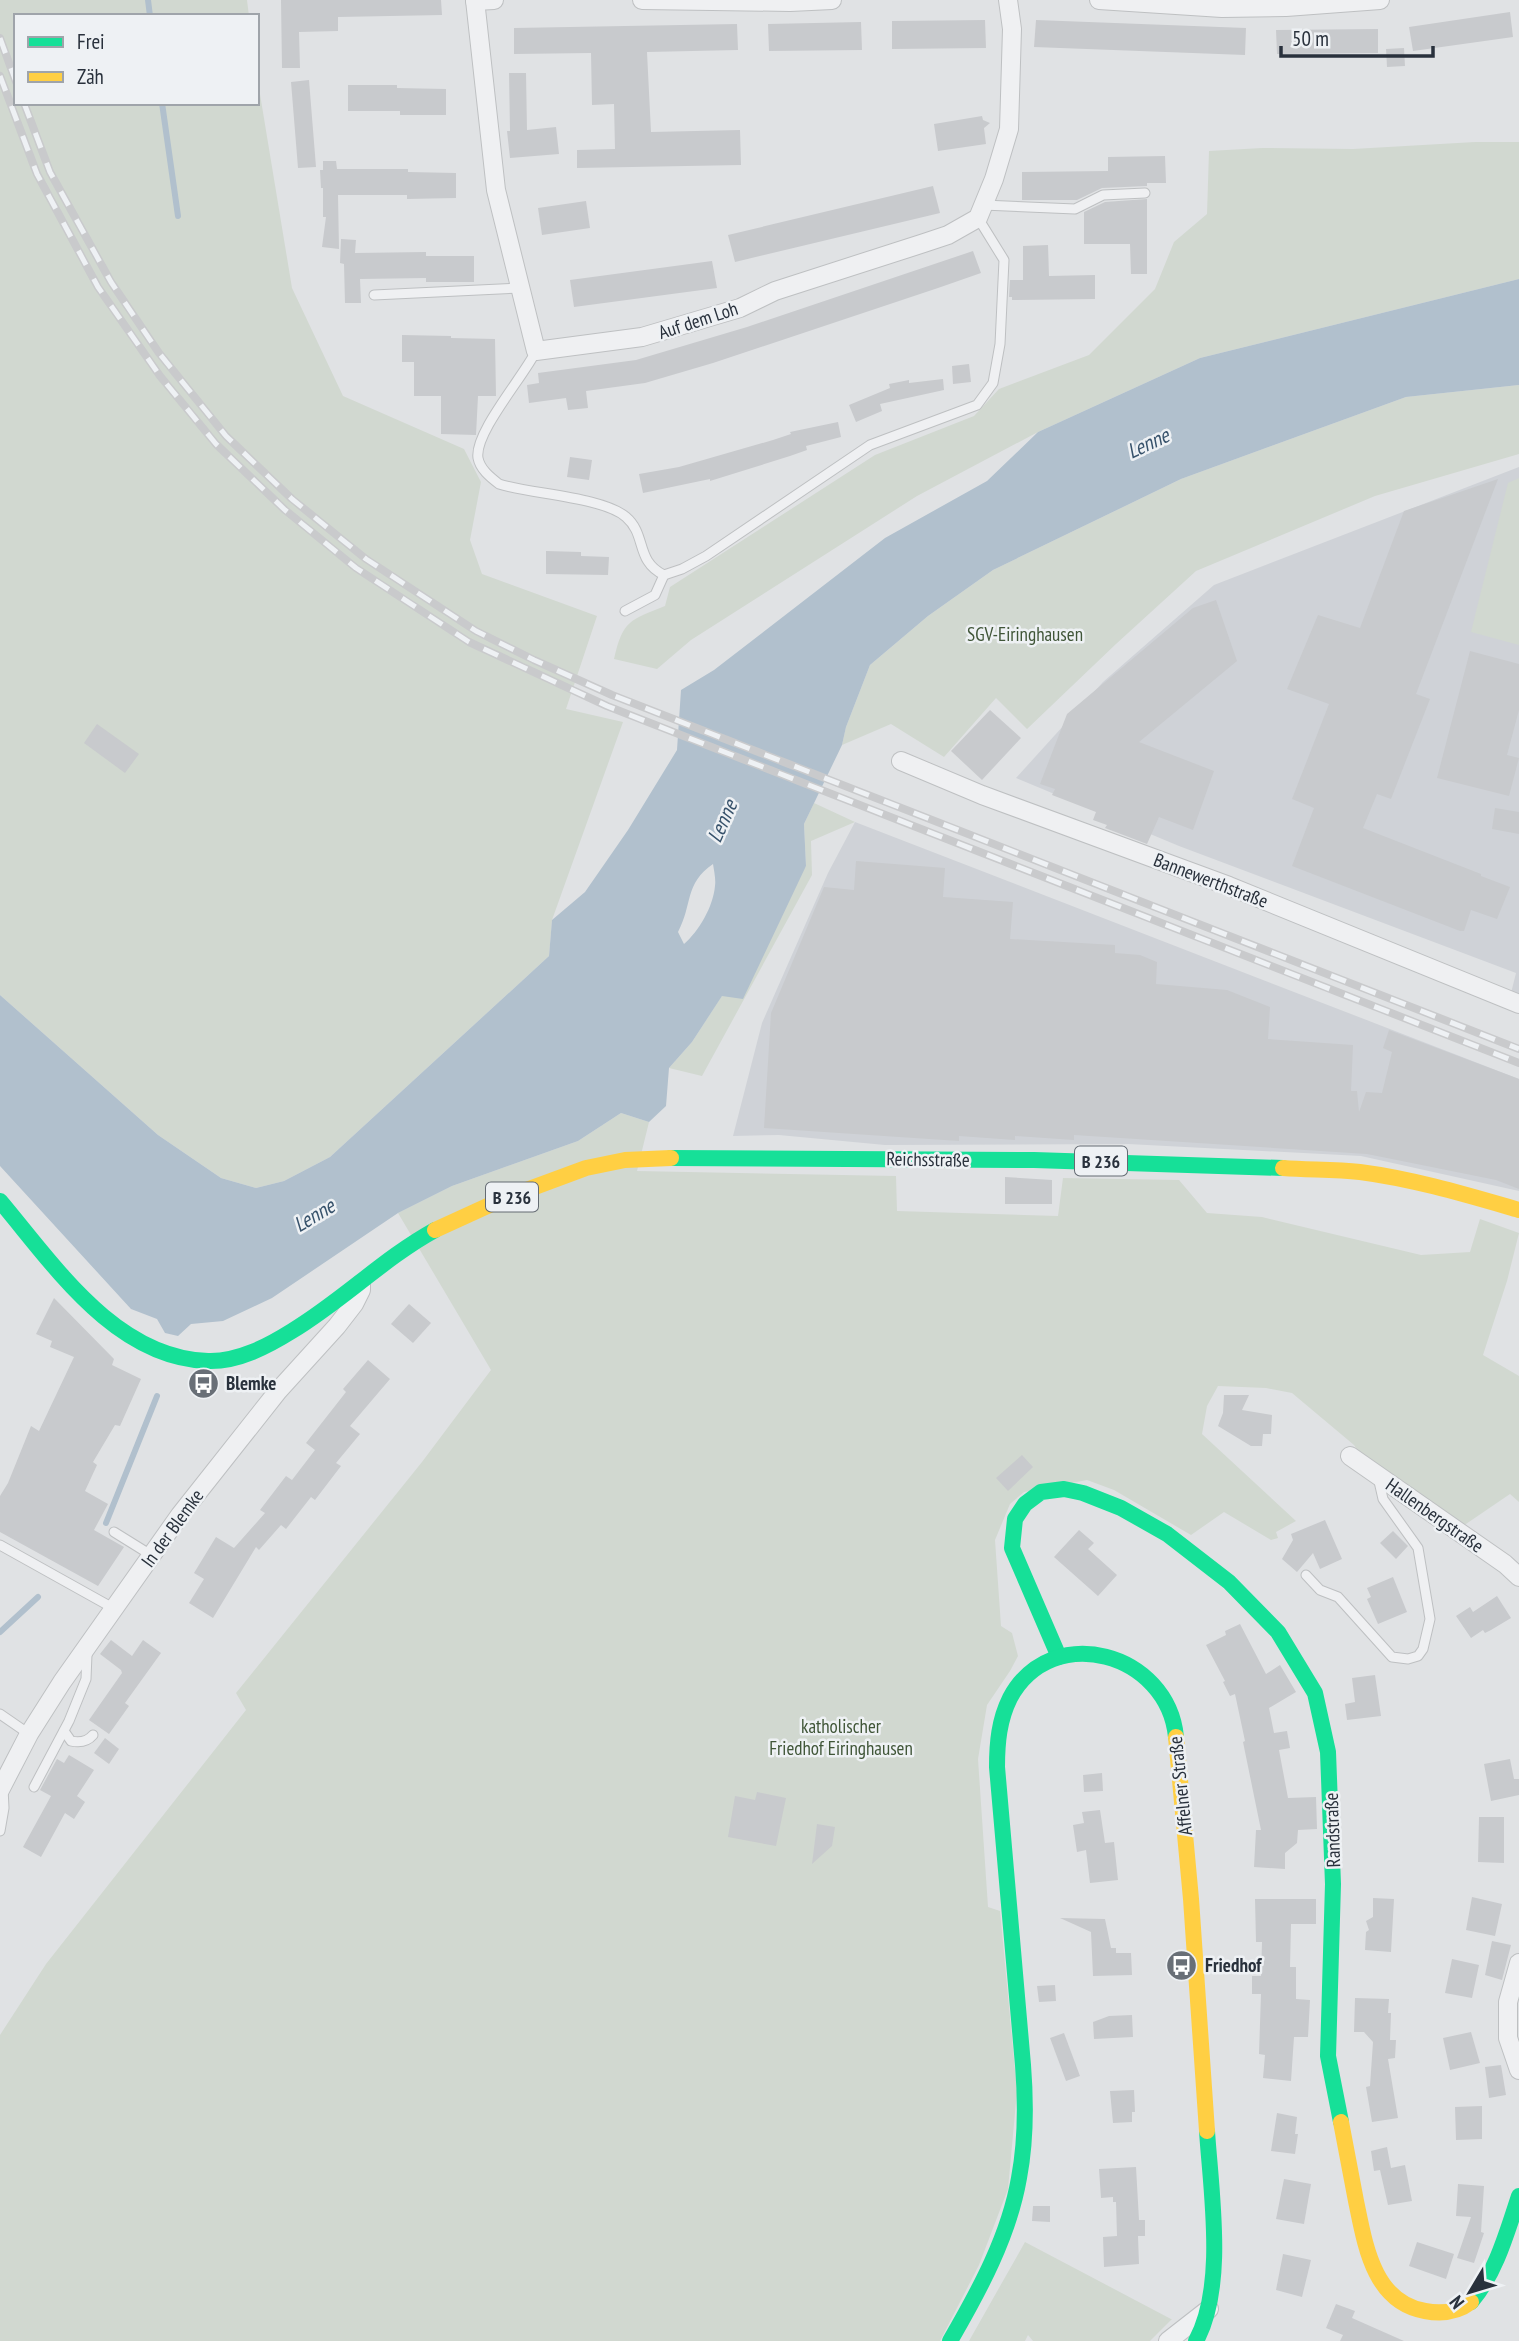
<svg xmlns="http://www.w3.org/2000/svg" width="1519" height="2341" font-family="'PT Sans Narrow',sans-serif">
	<rect width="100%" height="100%" fill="#e0e2e4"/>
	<!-- built -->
	<g fill="#cfd2d7">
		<polygon points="1519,467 1519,999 1510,997 1516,973 1179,846 1016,778 1103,682 1214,585"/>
		<polygon points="855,822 1519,1079 1519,1191 1361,1156 1128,1144 885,1145 779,1135 733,1136 762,1023 828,873"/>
	</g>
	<!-- green -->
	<g fill="#d1d8d0">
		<polygon points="0,0 247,0 249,16 16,16 16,103 257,103 257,76 292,288 343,396 464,449 481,482 470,540 482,574 597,616 566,709 623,722 552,920 549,956 330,1157 284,1181 256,1188 221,1178 158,1135 0,995"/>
		<path d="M1475 142H1519V279L1200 358 1038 432 917 496 691 640 657 669 614 659C623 620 630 620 665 606L670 587 875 455 974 416 999 389 1089 355 1155 289 1174 242 1207 214 1209 151 1262 148 1353 149Z"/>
		<polygon points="1519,385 1519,454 1375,496 1196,571 1116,644 1027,729 996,698 944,757 891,724 842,745 846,727 870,665 928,616 993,570 1181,479 1406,397"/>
		<polygon points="1519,478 1519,645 1471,632 1508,483"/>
		<polygon points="814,803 855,822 811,841 812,875 702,1076 669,1068 692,1042 806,866 804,824"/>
		<polygon points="621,1113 649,1122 637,1171 896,1176 897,1211 1058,1216 1063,1178 1179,1180 1207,1213 1262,1217 1421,1255 1470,1252 1480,1219 1519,1233 1507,1281 1483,1355 1519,1376 1519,1502 1510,1494 1463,1526 1358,1451 1354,1445 1292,1393 1266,1388 1218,1386 1207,1406 1202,1434 1296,1521 1276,1532 1278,1538 1271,1540 1224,1512 1191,1535 1114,1490 1087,1480 1024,1492 1010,1504 995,1540 1001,1626 1012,1633 1018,1656 1010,1671 987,1705 978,1759 988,1907 1000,1911 1017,2091 1008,2189 979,2265 940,2341 0,2341 0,2035 46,1964 246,1710 236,1693 422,1462 491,1370 398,1213 452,1186 578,1141"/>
		<polygon points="1025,2242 1171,2319 1172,2319 1150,2341 1033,2341 1028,2335 1025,2341 969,2341"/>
	</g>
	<!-- water -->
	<path fill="#b1c0cd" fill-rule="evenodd" d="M1519 279V385L1406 397 1181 479 993 570 928 616 870 665 846 727 842 745 804 824 806 866 743 999 722 996 692 1042 669 1068 666 1106 649 1122 621 1113 578 1141 452 1186 398 1213 272 1298 223 1321 191 1324 178 1336 165 1333 157 1319 131 1309 0 1166V995L158 1135 221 1178 256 1188 284 1181 330 1157 549 956 552 920 585 892 628 830 677 750 681 690 714 670 885 538 987 481 1038 432 1200 358ZM713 864C714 871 716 879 715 886 713 907 699 931 684 944L678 932C693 904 684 884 713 864Z"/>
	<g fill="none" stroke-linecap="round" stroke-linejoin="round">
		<!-- stream -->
		<g stroke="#b1c0cd" stroke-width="6">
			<polyline points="148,0 150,16"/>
			<polyline points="162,103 178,216"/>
			<polyline points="106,1523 157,1396"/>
			<polyline points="0,1632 38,1597"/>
		</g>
	</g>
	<!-- building -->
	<g fill="#c8cacd">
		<polygon points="281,0 441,0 442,15 338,17 338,31 299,32 300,68 282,68"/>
		<polygon points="1510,12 1513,37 1413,51 1409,27"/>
		<polygon points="985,20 986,48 892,49 892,21"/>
		<polygon points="1036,20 1246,28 1245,55 1034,47"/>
		<polygon points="861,22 862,50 769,51 768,24"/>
		<polygon points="737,24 738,50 647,52 651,132 740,130 741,165 577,168 577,150 615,149 614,104 592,105 591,53 514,54 514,28"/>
		<polygon points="1378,29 1378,53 1277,54 1276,30"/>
		<polygon points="1404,48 1405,66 1387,67 1386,49"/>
		<polygon points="509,73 526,73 527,130 556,127 559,154 510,158 507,131 510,131"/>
		<polygon points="309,80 316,167 298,168 291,82"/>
		<polygon points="348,85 397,85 397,88 446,89 446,115 400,115 400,111 348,111"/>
		<polygon points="982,116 983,120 990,123 984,128 986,144 938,151 934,124"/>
		<polygon points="1165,156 1166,183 1147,183 1147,186 1102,188 1077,200 1022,200 1022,172 1108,171 1108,157"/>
		<polygon points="323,161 336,161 337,169 408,169 408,172 456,173 456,198 407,199 407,195 338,195 339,249 322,247 326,217 323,217 323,188 321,188 320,170 323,170"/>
		<polygon points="933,186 940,213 735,262 728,235"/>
		<polygon points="1147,199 1147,274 1131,274 1130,244 1084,244 1084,212 1105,202"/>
		<polygon points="586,201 590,228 542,235 538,208"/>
		<polygon points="341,239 356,240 355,253 426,252 426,256 474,256 474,282 426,282 426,278 360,279 361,303 345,303 344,264 340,263"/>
		<polygon points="1048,245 1049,276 1095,275 1095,299 1012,300 1012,297 1009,297 1010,280 1023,280 1023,246"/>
		<polygon points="973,251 981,273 938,288 713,363 645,383 586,391 588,408 568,410 566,398 529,403 527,385 539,383 538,373 636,360 747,327"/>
		<polygon points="712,261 717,288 574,307 570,280"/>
		<polygon points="402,335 451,336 451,338 495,339 496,396 478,396 476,435 441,434 441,396 414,396 414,362 402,362"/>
		<polygon points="969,364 971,382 953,384 952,366"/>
		<polygon points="943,379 944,390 880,404 882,411 856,422 849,405 890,388 889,384 909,380 909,383"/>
		<polygon points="838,422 841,437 806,446 807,450 790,456 710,481 710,479 643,493 639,474 679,467 773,440 791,434 790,432"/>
		<polygon points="570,457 592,460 589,480 567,477"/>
		<polygon points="1498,479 1416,694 1430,699 1391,799 1377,794 1363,828 1481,874 1481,876 1510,887 1497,919 1471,910 1464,931 1460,931 1292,866 1314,808 1292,799 1329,704 1287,689 1318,615 1360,628 1404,511"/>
		<polygon points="546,551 581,552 581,556 609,557 608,575 546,574"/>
		<polygon points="1216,600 1237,661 1139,742 1214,771 1193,830 1159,817 1147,844 1105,828 1107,825 1093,820 1096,812 1052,795 1055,789 1040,784 1067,714 1193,608"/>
		<polygon points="1470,651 1519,664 1519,710 1507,755 1519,758 1509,796 1437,778"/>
		<polygon points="990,710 1021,738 982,780 951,751"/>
		<polygon points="97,724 139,754 125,773 84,743"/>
		<polygon points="1495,808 1519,812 1519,834 1492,829"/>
		<polygon points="856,861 945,868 943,897 1013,902 1010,939 1115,945 1115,953 1140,955 1157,962 1156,984 1227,990 1270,1007 1268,1039 1353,1045 1351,1091 1357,1091 1359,1112 1366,1092 1382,1093 1392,1052 1383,1048 1389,1030 1519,1079 1519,1189 1496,1180 1367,1154 1074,1135 1074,1140 1015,1136 1015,1140 959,1136 959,1141 764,1128 771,1013 824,887 854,890"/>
		<polygon points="1005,1177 1052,1180 1052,1204 1005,1204"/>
		<polygon points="54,1298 114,1359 112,1365 141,1379 120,1426 115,1425 93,1462 97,1465 85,1491 108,1504 94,1530 124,1547 98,1586 0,1532 0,1496 8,1483 31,1426 39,1431 74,1357 50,1347 52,1341 36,1334"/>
		<polygon points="409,1304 431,1323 413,1343 391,1324"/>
		<polygon points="368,1360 390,1379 350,1426 360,1434 336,1463 341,1466 315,1500 311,1497 286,1529 281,1525 259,1550 256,1547 213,1618 189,1603 204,1579 194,1573 216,1537 234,1548 265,1513 260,1510 286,1476 292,1480 315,1450 306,1443 346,1392 343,1389"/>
		<polygon points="1224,1395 1249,1395 1242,1410 1272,1415 1271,1434 1263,1434 1262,1446 1251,1446 1218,1426 1223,1413"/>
		<polygon points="1022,1455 1033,1467 1008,1491 996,1478"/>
		<polygon points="1325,1520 1342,1559 1320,1569 1313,1553 1297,1572 1282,1559 1293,1540 1291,1534"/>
		<polygon points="1079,1530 1094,1543 1088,1549 1117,1575 1098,1596 1054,1557"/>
		<polygon points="1393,1531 1408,1546 1396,1559 1380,1543"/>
		<polygon points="1393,1577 1407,1612 1378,1624 1367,1599 1371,1597 1367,1588"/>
		<polygon points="1497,1596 1511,1618 1491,1630 1485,1633 1483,1630 1471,1638 1456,1616 1470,1607 1473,1612"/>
		<polygon points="1240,1624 1266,1674 1280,1665 1296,1692 1269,1708 1274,1733 1287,1731 1290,1748 1279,1750 1288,1798 1316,1797 1317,1829 1298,1830 1297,1843 1285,1853 1285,1869 1254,1867 1256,1830 1261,1830 1243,1742 1245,1741 1235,1694 1230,1696 1223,1682 1225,1681 1206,1645 1226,1635 1225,1631"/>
		<polygon points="111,1640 132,1656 143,1640 161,1653 125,1703 129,1706 109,1734 89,1720 122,1673 121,1670 100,1654"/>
		<polygon points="1375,1675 1381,1716 1347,1720 1345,1704 1355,1702 1352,1678"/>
		<polygon points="105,1738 119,1749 109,1764 94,1753"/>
		<polygon points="69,1755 94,1770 77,1796 85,1802 74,1819 65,1813 41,1857 23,1847 51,1796 40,1790 57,1759 64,1763"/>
		<polygon points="1510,1759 1514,1779 1519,1779 1519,1795 1491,1801 1484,1764"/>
		<polygon points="1102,1773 1103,1791 1084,1792 1083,1775"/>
		<polygon points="757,1792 786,1798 776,1846 728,1837 735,1796 755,1800"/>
		<polygon points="1100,1810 1105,1843 1114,1842 1118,1880 1090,1883 1086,1850 1077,1852 1073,1825 1084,1823 1082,1812"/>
		<polygon points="1479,1817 1504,1817 1504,1863 1478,1862"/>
		<polygon points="817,1824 835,1827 832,1846 812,1864"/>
		<polygon points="1472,1897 1502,1904 1495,1936 1466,1930"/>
		<polygon points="1373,1898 1394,1899 1391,1952 1365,1950 1366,1932 1369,1930 1366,1921 1373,1917"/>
		<polygon points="1255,1899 1316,1899 1316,1924 1291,1924 1290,1967 1296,1967 1296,1999 1310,2000 1308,2037 1294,2037 1291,2081 1263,2078 1265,2055 1259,2054 1261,1994 1252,1994 1252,1976 1261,1976 1262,1942 1256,1942"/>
		<polygon points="1060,1918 1105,1919 1111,1948 1116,1948 1116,1953 1131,1953 1132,1975 1093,1976 1091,1932"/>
		<polygon points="1492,1941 1511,1945 1502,1980 1485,1975"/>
		<polygon points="1452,1959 1479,1965 1472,1998 1445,1993"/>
		<polygon points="1055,1985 1056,2001 1039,2002 1037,1986"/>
		<polygon points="1355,1998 1389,1999 1388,2013 1391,2013 1390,2040 1396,2040 1395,2058 1388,2059 1398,2118 1372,2122 1366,2087 1370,2086 1373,2042 1364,2032 1354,2032"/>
		<polygon points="1132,2015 1133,2037 1094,2039 1093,2022 1109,2016"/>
		<polygon points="1471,2032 1480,2063 1450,2070 1443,2038"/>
		<polygon points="1064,2033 1080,2076 1066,2081 1050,2038"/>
		<polygon points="1501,2065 1506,2095 1489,2098 1485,2067"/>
		<polygon points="1134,2090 1135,2112 1132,2112 1132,2122 1113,2123 1110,2091"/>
		<polygon points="1482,2106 1482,2139 1456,2140 1455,2107"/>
		<polygon points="1277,2113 1297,2117 1295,2134 1298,2134 1295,2154 1271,2151"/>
		<polygon points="1387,2147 1391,2168 1405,2165 1412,2201 1388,2205 1380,2170 1374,2171 1371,2151"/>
		<polygon points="1136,2167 1139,2220 1145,2220 1145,2236 1138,2236 1139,2264 1104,2267 1103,2237 1117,2236 1116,2202 1113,2202 1113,2197 1101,2198 1099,2169"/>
		<polygon points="1284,2179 1311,2184 1304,2224 1276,2219"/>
		<polygon points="1458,2184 1484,2186 1481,2232 1484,2233 1474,2263 1457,2258 1471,2217 1456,2216"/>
		<polygon points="1033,2206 1050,2206 1050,2222 1032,2221"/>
		<polygon points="1417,2242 1454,2254 1446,2279 1409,2266"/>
		<polygon points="1283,2254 1311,2260 1302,2297 1276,2290"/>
		<polygon points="1336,2304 1355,2311 1352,2318 1404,2341 1340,2341 1343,2335 1326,2328"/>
	</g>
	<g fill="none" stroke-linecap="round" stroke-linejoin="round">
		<defs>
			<g id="lane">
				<polyline points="983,205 1075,209 1103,195 1145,193"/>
				<polyline points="374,295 520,288"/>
				<path d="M536 351C524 376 474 433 478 458 480 469 490 477 499 484 531 494 603 497 626 517 647 535 635 561 664 575L682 569 706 556 870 445 977 405 993 383 1000 344 1004 260 978 218"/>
				<polyline points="625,611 655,595 664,575"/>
				<polyline points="114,1532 151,1555"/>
				<polyline points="0,1545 113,1608"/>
				<polyline points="1306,1575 1320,1590 1338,1597 1392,1657 1408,1659 1418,1656 1423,1649 1430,1619 1418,1548 1383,1499 1378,1477"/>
				<polyline points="0,1714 29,1734"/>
				<path d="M64 1731 71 1741C80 1743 87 1742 93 1735"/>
				<polyline points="34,1787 69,1721 86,1679 87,1654"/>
				<polyline points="0,1831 4,1808 3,1788"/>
			</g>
			<g id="street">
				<polyline points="475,0 496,190 536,351 642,337 740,308 775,291 924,243 948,235 978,218 994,179 1009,129 1012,29 1008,0"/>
				<polyline points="642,0 790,2 832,0"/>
				<polyline points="1099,0 1222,8 1286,7 1380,0"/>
				<polyline points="475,1 494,0"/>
				<polyline points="901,761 982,795 1229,886 1519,1004"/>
				<polyline points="1350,1456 1505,1564 1519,1577"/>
				<polyline points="0,1790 29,1734 62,1682 180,1515 278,1391 337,1326 354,1304 361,1290 361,1284"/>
				<polyline points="1519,1963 1508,2002 1508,2038 1519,2070"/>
				<polyline points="1168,2341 1209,2309"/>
			</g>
		</defs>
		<!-- lane casing -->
		<use href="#lane" stroke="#bec0c2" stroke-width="11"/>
		<!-- street casing -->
		<use href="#street" stroke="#bec0c2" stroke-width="20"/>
		<!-- lane -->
		<use href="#lane" stroke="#eff0f2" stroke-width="9"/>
		<!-- street -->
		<use href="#street" stroke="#eff0f2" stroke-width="18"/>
		<!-- fast -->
		<g stroke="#16e098" stroke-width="16">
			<polyline points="671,1158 1034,1160 1283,1168"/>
			<path d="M0 1201C54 1265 115 1358 208 1361 238 1362 268 1346 292 1331 342 1301 384 1258 435 1230"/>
			<polyline points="1059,1657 1012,1548 1015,1519 1025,1504 1041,1492 1064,1489 1083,1493 1121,1508 1167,1534 1229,1582 1278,1632 1315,1693 1328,1752 1333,1884 1328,2056 1341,2122"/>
			<path d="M1471 2302C1496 2273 1507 2232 1519 2196"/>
			<path d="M950 2341C979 2291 1009 2236 1019 2178 1026 2141 1026 2103 1023 2065L997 1767C997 1743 999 1720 1010 1698 1052 1620 1168 1653 1176 1737"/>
			<path d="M1196 2341C1226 2286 1211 2193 1207 2131"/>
		</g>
		<!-- slow -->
		<g stroke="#ffcf43" stroke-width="16">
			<path d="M1283 1168C1309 1170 1334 1169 1360 1172 1414 1179 1467 1195 1519 1210"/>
			<polyline points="435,1230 505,1198 586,1168 625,1160 671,1158"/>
			<polyline points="1176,1737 1191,1899 1207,2131"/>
			<path d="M1341 2122C1346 2148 1351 2174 1356 2201 1365 2244 1373 2302 1425 2311 1441 2314 1458 2312 1471 2302"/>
		</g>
		<defs>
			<g id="rail">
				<polyline points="0,38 16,82"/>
				<polyline points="0,76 37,174 98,287 160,376 216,444 285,510 356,568 469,642 607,706 1519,1063"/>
				<polyline points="24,103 50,172 111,282 159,353 226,436 292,499 366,559 476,631 534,660 612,695 1519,1049"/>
			</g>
		</defs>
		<!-- rail casing -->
		<use href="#rail" stroke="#c9cacc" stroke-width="8"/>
		<!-- rail -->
		<use href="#rail" stroke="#eef1f4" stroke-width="5" stroke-dasharray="16" stroke-linecap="butt"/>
	</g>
	<!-- icons -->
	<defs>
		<symbol id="bus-disc" viewBox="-11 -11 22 22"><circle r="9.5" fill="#696f77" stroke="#eef1f4"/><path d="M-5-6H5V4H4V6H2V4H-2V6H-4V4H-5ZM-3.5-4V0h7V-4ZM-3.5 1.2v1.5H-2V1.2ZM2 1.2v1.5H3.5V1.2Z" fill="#fff"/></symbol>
	</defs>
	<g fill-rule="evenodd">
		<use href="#bus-disc" x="186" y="1366" width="35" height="35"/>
		<use href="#bus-disc" x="1164" y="1948" width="35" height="35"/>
	</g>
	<g text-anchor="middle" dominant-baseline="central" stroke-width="5" stroke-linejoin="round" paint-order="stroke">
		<!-- shield labels -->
		<g fill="#eef1f4" stroke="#646b73" stroke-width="2">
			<rect x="1075" y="1146.5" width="52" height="29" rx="5"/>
			<rect x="486" y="1182.5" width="52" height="29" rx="5"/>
		</g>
		<g font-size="18" font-weight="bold" fill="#29313c">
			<text x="1101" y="1161">B 236</text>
			<text x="512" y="1197">B 236</text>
		</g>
		<!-- street labels -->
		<g font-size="19" fill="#29313c" stroke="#eef1f4">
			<text transform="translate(698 320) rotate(-18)">Auf dem Loh</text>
			<text transform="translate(1211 880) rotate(21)">Bannewerthstraße</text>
			<text transform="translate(928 1159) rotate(1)">Reichsstraße</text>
			<text transform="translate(1435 1515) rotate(35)">Hallenbergstraße</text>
			<text transform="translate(172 1528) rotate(-54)">In der Blemke</text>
			<text transform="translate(1180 1786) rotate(-96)">Affelner Straße</text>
			<text transform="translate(1332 1830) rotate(-92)">Randstraße</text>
		</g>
		<!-- park labels -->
		<g font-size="19" fill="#405638" stroke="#eef1f4">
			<text x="1025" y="634">SGV-Eiringhausen</text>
			<text x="841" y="1726">katholischer<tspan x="841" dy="22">Friedhof Eiringhausen</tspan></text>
		</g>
		<!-- poi labels -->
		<g font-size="19" font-weight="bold" fill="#29313c" stroke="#eef1f4" text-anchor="start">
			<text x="226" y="1383">Blemke</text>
			<text x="1205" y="1965">Friedhof</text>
		</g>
		<!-- water labels -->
		<g font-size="21" font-style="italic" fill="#37526b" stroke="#eef1f4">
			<text transform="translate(1148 443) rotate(-25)">Lenne</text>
			<text transform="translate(722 821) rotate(-66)">Lenne</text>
			<text transform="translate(314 1215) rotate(-31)">Lenne</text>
		</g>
	</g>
	<!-- legend -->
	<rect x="14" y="14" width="245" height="91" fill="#eef1f4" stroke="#9fa4aa" stroke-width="2"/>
	<rect x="28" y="37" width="35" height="10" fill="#16e098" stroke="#9fa4aa" stroke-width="2"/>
	<text x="77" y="49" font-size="21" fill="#29313c">Frei</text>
	<rect x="28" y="72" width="35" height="10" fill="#ffcf43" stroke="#9fa4aa" stroke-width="2"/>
	<text x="77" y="84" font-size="21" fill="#29313c">Zäh</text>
	<!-- north arrow -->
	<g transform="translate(1470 2292) rotate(232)" stroke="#eef1f4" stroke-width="5" paint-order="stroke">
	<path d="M0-5L12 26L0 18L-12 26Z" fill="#29313c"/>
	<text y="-10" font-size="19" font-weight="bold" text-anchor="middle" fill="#29313c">N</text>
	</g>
	<!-- scale -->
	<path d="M1281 46v10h152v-10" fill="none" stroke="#29313c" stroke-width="3.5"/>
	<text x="1292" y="46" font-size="21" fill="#29313c" stroke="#eef1f4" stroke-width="5" paint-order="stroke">50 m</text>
</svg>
